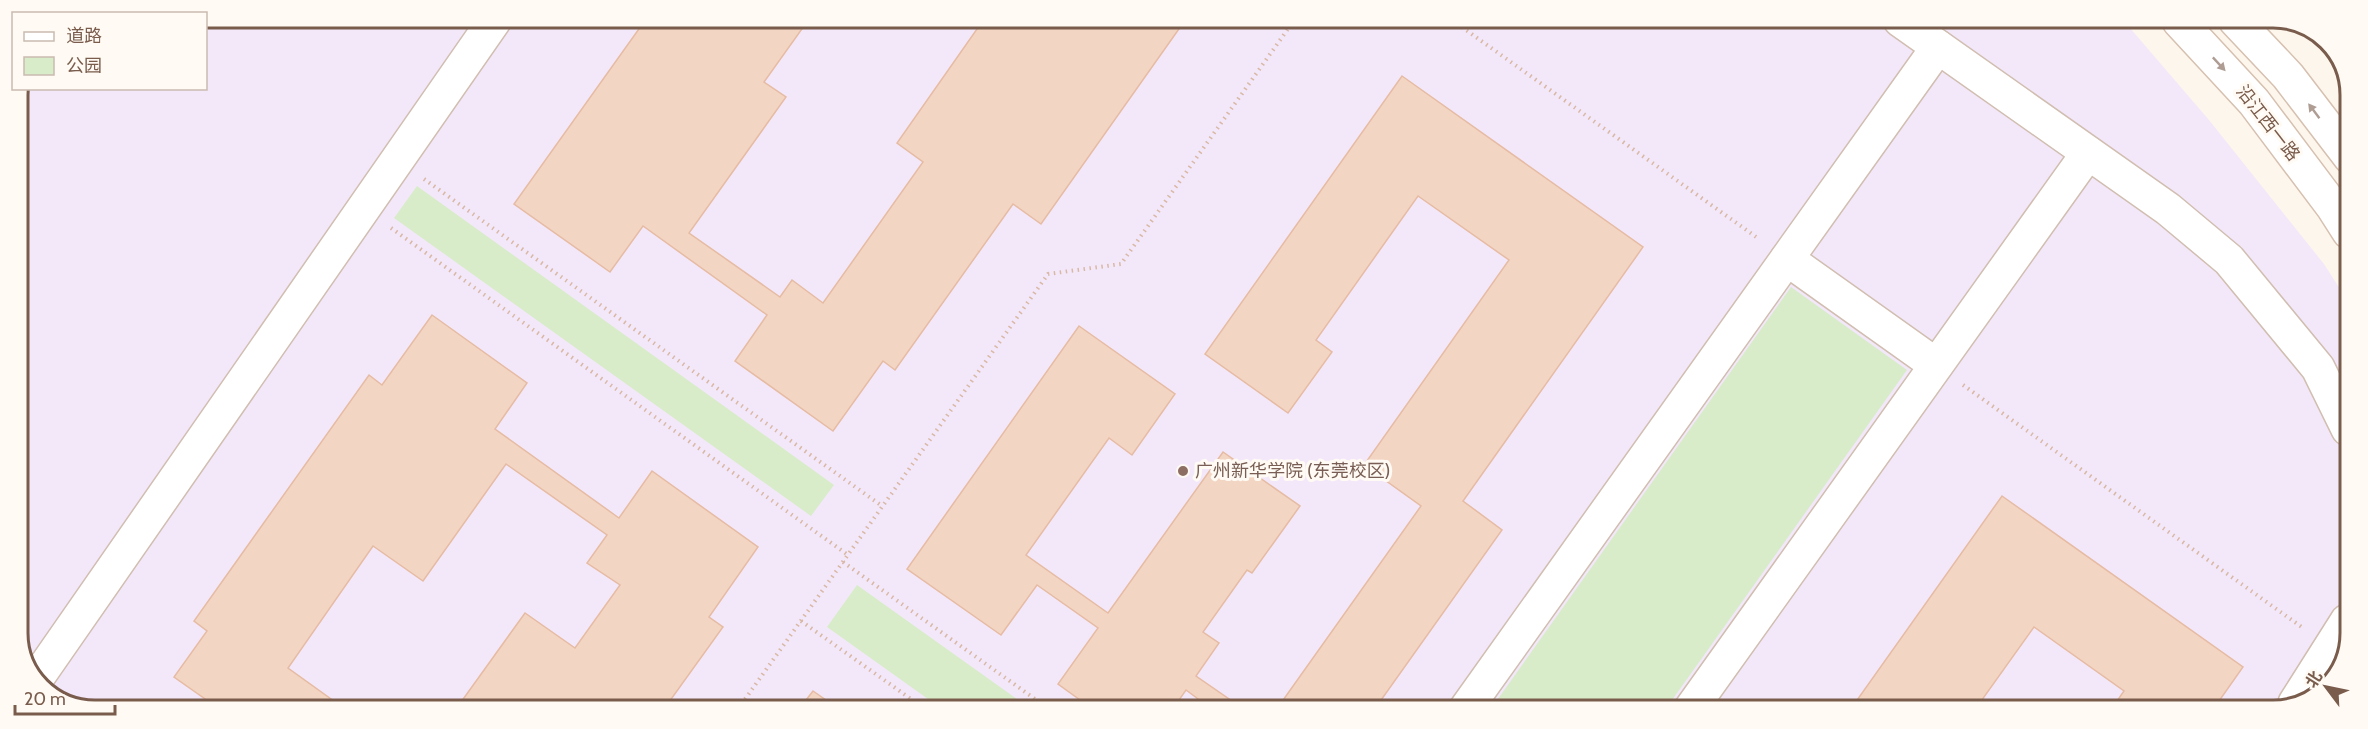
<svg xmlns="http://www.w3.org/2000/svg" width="2368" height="729" font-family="Cabin,'Noto Sans SC',sans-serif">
	<rect width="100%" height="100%" fill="#fdf6ec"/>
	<!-- education -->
	<polygon fill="#f3e8fa" points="206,18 2124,21 2209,120 2324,264 2349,303 2347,654 2320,695 2273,711 75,708 34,681 18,639 18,95 21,88 206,88"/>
	<!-- green -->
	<g fill="#d8ecc9">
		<polygon points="417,186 834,485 811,516 394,218"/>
		<polygon points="1791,287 1907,370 1665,710 1490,710"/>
		<polygon points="857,585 1031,709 942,709 827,627"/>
	</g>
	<!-- building -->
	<g fill="#f3d5c3" stroke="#e6bba3" stroke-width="1.5">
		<polygon points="646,19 809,19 764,82 786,97 689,233 780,297 792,280 823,303 923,162 897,143 984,19 1186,19 1041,224 1013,204 895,370 883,361 833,431 735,361 767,315 643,226 610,272 514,204"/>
		<polygon points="1402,76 1643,247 1463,501 1502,530 1374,710 1276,710 1421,506 1364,465 1509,260 1418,196 1316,340 1332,352 1288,413 1205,354"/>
		<polygon points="432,315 527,383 495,429 619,518 652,471 758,547 709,617 723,627 664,709 456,709 525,613 575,648 620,585 587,563 607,535 506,464 423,581 373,546 288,668 345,709 218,708 174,677 207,631 194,621 369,375 382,385"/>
		<polygon points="1079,326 1175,394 1132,455 1109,438 1026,555 1108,613 1223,452 1300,506 1252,573 1247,570 1203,632 1219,643 1196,676 1245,710 1213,710 1186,690 1172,710 1094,710 1058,684 1098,628 1037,585 1001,635 907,569"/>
		<polygon points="2002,496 2243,667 2212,711 2110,711 2124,691 2034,627 1974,711 1850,710"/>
		<polygon points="813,691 839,709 799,709"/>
	</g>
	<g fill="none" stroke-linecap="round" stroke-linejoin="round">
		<defs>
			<g id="street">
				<polyline points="1900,20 2168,209 2229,260 2318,368 2348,429"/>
				<polyline points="1787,259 1936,365"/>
				<polyline points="35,681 496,18"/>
				<polyline points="2295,703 2347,621"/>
				<polyline points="1465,710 1938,47"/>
				<polyline points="1690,710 2088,153"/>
			</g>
			<g id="secondary">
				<polyline points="2179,21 2254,102 2333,207 2349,232"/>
				<polyline points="2236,21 2288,76 2350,157"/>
			</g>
		</defs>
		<!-- street casing -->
		<use href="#street" stroke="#d1beb0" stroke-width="36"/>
		<!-- secondary casing -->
		<use href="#secondary" stroke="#d6c0b0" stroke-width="36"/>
		<!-- path -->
		<g stroke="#d9b8a5" stroke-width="4" stroke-dasharray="1.5 4.5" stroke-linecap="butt">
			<polyline points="1452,20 1759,239"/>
			<polyline points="424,179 882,506"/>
			<polyline points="391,228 848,555"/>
			<polyline points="1963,385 2303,628"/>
			<polyline points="843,562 1049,709"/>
			<polyline points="801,621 925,709"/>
			<polyline points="738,709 1048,274 1121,264 1295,19"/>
		</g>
		<!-- street -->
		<use href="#street" stroke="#fff" stroke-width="33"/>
		<!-- secondary -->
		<use href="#secondary" stroke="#fff" stroke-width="33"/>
	</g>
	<!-- one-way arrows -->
	<defs><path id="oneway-solid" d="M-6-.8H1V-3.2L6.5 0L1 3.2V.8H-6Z" transform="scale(1.5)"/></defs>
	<g fill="#af9d94">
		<use href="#oneway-solid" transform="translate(2219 64) rotate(47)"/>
		<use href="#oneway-solid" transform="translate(2314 111) rotate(-127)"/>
	</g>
	<!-- markers -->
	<circle fill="#8d6e63" stroke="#fffaf3" stroke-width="2" cx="1183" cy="471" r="6"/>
	<g text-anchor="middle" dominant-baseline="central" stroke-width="6" stroke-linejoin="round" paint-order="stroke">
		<!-- street labels -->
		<g font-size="18" fill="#7a5c4d" stroke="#fffaf3">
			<text transform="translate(2268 123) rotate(52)">沿江西一路</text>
		</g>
		<!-- education labels -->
		<g font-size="18" fill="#785e54" stroke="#fffaf3" text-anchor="start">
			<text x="1195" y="471">广州新华学院 (东莞校区)</text>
		</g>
	</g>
	<!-- crop -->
	<path d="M0 0H2368V729H0ZM95 28H2273A67 67 0 0 1 2340 95V633A67 67 0 0 1 2273 700H95A67 67 0 0 1 28 633V95A67 67 0 0 1 95 28Z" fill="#fffaf3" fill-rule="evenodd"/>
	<path fill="none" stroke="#7a5c4d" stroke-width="3" d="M95 28H2273A67 67 0 0 1 2340 95V633A67 67 0 0 1 2273 700H95A67 67 0 0 1 28 633V95A67 67 0 0 1 95 28Z"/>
	<!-- legend -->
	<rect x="12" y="12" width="195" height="78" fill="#fffaf3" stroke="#cabbb1" stroke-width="1.5"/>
	<rect x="24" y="32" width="30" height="9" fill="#ffffff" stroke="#cabbb1" stroke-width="1.5"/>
	<text x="66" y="42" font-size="18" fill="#7a5c4d">道路</text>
	<rect x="24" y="57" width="30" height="18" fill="#d8ecc9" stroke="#cabbb1" stroke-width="1.5"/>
	<text x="66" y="72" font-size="18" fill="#7a5c4d">公园</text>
	<!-- north arrow -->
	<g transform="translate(2326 687) rotate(302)" stroke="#fffaf3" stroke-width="4.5" paint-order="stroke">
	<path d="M0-4.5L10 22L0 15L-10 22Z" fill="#7a5c4d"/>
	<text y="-9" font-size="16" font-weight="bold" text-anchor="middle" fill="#7a5c4d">北</text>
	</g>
	<!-- scale -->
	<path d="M15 705v9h100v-9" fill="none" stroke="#7a5c4d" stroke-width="3"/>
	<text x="24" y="705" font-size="18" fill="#7a5c4d" stroke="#fffaf3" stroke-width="4.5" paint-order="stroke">20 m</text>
</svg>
